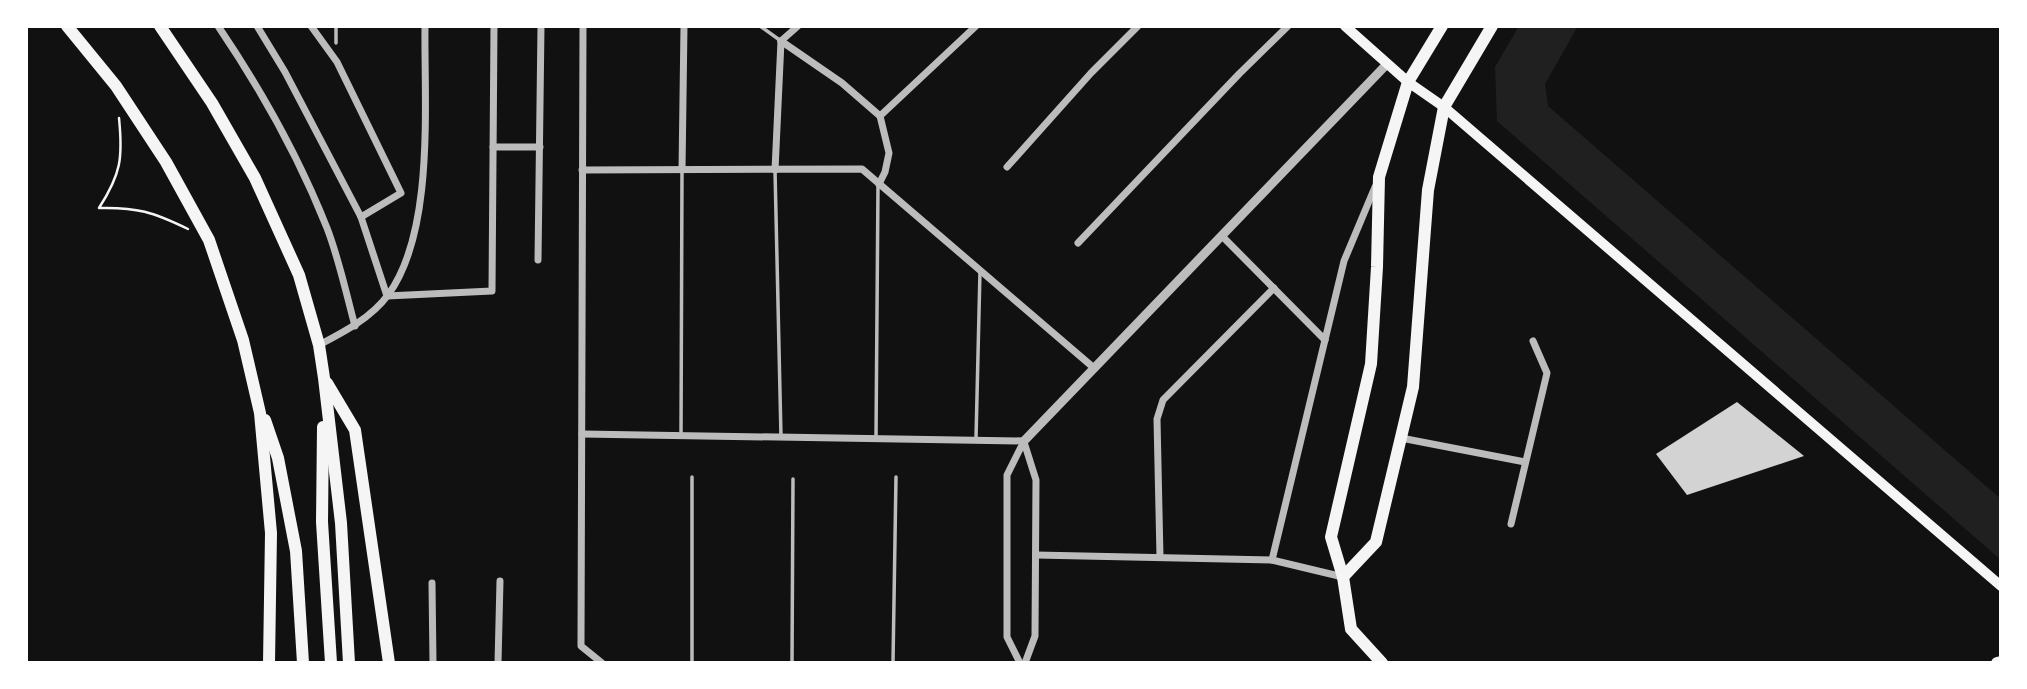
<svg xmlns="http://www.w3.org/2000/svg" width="2027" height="689" font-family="'DM Sans',sans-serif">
	<rect width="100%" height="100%" fill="#111"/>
	<!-- green -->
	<polygon fill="#202020" points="1519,26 1578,26 1545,84 1548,106 2001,499 2001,560 1497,121 1495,67"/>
	<!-- building -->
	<polygon fill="#d3d3d3" points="1737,402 1804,456 1687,495 1656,454"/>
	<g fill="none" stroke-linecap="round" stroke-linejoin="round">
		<!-- path -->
		<path stroke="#f5f5f5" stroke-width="2.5" d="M119 118C123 158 121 174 99 208 137 207 153 212 188 229"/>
		<!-- service -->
		<g stroke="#bcbcbc" stroke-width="3.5">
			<polyline points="760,26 781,41"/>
			<polyline points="336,43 336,26"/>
			<polyline points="775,170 781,437"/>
			<polyline points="681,435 682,172"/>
			<polyline points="876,437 878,185"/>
			<polyline points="976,438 980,271"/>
			<polyline points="692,477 692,663"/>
			<polyline points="792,663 793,479"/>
			<polyline points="893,663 896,477"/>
		</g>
		<!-- minor -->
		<g stroke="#bcbcbc" stroke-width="7">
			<path d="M218 26C262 91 298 155 327 228 339 259 346 293 355 326"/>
			<polyline points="257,26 285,72 361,217 387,296 492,291 494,26"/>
			<polyline points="311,26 337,62 401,193 361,217"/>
			<polyline points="583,26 581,646 602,663"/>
			<polyline points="781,41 842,83 880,116 889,153 885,172 879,184"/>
			<polyline points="781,41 798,26"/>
			<polyline points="880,116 976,26"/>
			<polyline points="493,147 540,147"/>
			<polyline points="1007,167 1091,73 1138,26"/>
			<polyline points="582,170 862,169 1094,368"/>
			<polyline points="682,170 684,26"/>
			<polyline points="775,170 781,41"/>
			<polyline points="1222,236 1325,340"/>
			<polyline points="1078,243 1239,74 1288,26"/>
			<polyline points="538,260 541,26"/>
			<path d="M319 345C344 332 371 318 388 295 435 231 424 103 425 26"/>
			<polyline points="582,434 1024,441"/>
			<polyline points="1401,438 1525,462"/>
			<polyline points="1024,442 1036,480 1035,636 1025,663"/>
			<polyline points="1511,524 1547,373 1533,341"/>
			<polyline points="1036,555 1272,560 1343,577"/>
			<polyline points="1160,557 1157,419 1163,400 1274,288"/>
			<polyline points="1272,560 1344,261 1375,187"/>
			<polyline points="432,583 433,663"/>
			<polyline points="498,663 500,581"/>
			<polyline points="1020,663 1007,637 1007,475 1024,441"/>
		</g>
		<!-- tertiary -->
		<polyline stroke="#bcbcbc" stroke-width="9" points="1024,441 1387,64"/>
		<!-- secondary -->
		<polyline stroke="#f5f5f5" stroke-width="10" points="1345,26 1408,82 1444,107 2001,586"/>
		<!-- primary -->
		<g stroke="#f5f5f5" stroke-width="12">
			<polyline points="1343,577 1376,542 1413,387 1428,190 1444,107 1492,26"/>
			<polyline points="1382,663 1351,629 1343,577 1331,537 1371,364 1377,267 1379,177 1408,82 1442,26"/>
			<polyline points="1997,663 2001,662"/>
		</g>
		<!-- trunk -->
		<g stroke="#f5f5f5" stroke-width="12">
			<polyline points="67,26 116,86 166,162 209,240 243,340 260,413 271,533 269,663"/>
			<polyline points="160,26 212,103 255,178 299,275 319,345 324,378 341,523 349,663"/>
			<polyline points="327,383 355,430 389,663"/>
			<polyline points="265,420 278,458 296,551 303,663"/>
			<polyline points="323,427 322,522 331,663"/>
		</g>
	</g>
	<!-- border -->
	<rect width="2027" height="689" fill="none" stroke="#ffffff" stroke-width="56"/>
</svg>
